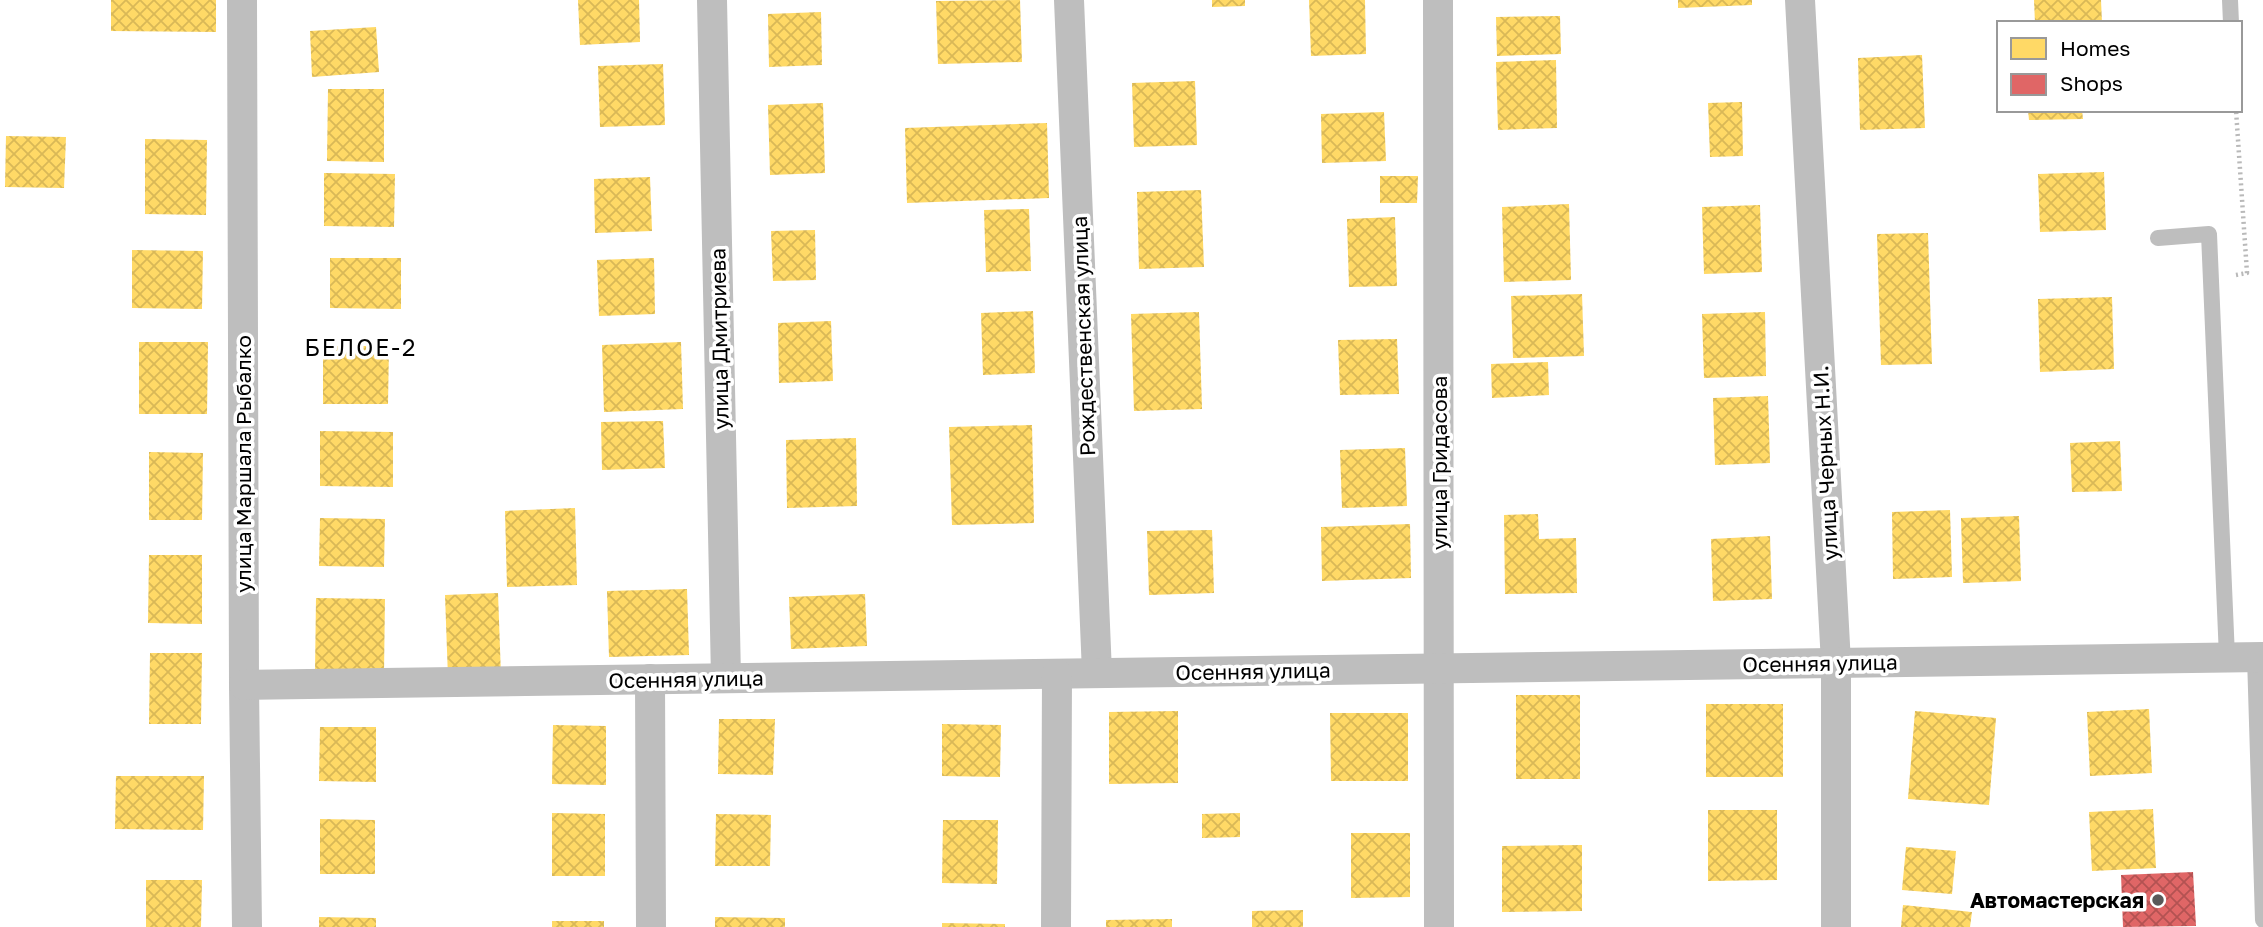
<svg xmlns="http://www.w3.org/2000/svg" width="2263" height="927" font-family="'Golos Text',sans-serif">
	<defs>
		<pattern id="homes-cross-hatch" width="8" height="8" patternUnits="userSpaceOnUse" patternTransform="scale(1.75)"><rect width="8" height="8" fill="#ffd966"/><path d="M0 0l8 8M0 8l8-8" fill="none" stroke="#d9b857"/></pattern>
		<pattern id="shops-cross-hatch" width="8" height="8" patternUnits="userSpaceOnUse" patternTransform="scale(1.75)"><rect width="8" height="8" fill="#e06666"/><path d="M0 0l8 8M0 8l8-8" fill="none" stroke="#b35252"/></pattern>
	</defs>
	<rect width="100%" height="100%" fill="#fff"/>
	<!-- homes -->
	<g fill="url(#homes-cross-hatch)">
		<polygon points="111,0 216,0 216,32 111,31"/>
		<polygon points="578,0 639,0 640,42 580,45"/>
		<polygon points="1020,0 1022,62 938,64 936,1"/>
		<polygon points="1212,0 1245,0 1245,6 1212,7"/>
		<polygon points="1309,0 1365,0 1366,54 1311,56"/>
		<polygon points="1678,0 1752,0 1752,5 1678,8"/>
		<polygon points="2034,0 2101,0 2102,23 2035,23"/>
		<polygon points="821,12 822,65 769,67 768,14"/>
		<polygon points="1560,16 1561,54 1497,56 1496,17"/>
		<polygon points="376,27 379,72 312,77 310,31"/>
		<polygon points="1922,55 1925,128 1860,130 1858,58"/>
		<polygon points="1556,60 1557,128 1498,130 1496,62"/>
		<polygon points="663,64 665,125 600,127 598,66"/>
		<polygon points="1195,81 1197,145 1134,147 1132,83"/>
		<polygon points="328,89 384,89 384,162 327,161"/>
		<polygon points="1742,102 1743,156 1710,157 1708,103"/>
		<polygon points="823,103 825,173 770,175 768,105"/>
		<polygon points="2028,110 2082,110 2083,119 2029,120"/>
		<polygon points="1384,112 1386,161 1322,163 1321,114"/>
		<polygon points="1047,123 1049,198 907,203 905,128"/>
		<polygon points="6,136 66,137 64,188 5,187"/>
		<polygon points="145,139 207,140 206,215 145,214"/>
		<polygon points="2104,172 2106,230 2040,232 2038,174"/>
		<polygon points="324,173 395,174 394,227 324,226"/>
		<polygon points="1380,176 1418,176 1417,203 1380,203"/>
		<polygon points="650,177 652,231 595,233 594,179"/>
		<polygon points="1201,190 1204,267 1139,269 1137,192"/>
		<polygon points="1569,204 1571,280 1504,282 1502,207"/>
		<polygon points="1760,205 1762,272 1704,274 1702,207"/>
		<polygon points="1029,209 1031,271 986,272 984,210"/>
		<polygon points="1395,217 1397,286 1349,287 1347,219"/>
		<polygon points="815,230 816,280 773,281 771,231"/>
		<polygon points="1928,233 1932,364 1881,365 1877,234"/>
		<polygon points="132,250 203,251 202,309 132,308"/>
		<polygon points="330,258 401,258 401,309 330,308"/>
		<polygon points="654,258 655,314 599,316 597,260"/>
		<polygon points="1582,294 1584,356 1513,358 1511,296"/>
		<polygon points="2112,297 2114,369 2040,372 2038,299"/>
		<polygon points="1033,311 1035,373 983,375 981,313"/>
		<polygon points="1199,312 1202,409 1134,411 1131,314"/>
		<polygon points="1765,312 1766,376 1704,378 1702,314"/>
		<polygon points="831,321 833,381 779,383 778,323"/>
		<polygon points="1397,339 1399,394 1340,395 1338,340"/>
		<polygon points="139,342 208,342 207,414 139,414"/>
		<polygon points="681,342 683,409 604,412 602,345"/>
		<polygon points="323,346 389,346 388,404 323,404"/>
		<polygon points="1548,362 1549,395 1492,398 1491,364"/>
		<polygon points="1768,396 1770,463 1715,465 1713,398"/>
		<polygon points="663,421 665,468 602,470 601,422"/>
		<polygon points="1032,425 1034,523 952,525 949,427"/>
		<polygon points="320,431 393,432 393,487 320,486"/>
		<polygon points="856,438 857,506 787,508 786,440"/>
		<polygon points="2120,441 2122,491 2072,492 2070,443"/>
		<polygon points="1405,448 1407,506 1342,508 1340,450"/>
		<polygon points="149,452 203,453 202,520 149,520"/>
		<polygon points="575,508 577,585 507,587 505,511"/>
		<polygon points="1950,510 1952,577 1893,579 1892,512"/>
		<polygon points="1538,514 1539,539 1576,538 1577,593 1505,594 1504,515"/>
		<polygon points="2019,516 2021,581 1963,583 1961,518"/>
		<polygon points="320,518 385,519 384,567 319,566"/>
		<polygon points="1410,524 1411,578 1322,581 1321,527"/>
		<polygon points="1212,530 1214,593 1149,595 1147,531"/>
		<polygon points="1770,536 1772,599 1713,601 1711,539"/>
		<polygon points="149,555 202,555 202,624 148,623"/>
		<polygon points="687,589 689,655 609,657 607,591"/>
		<polygon points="498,593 501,676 448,678 445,595"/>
		<polygon points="865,594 867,646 791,649 789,597"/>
		<polygon points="316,598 385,599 384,672 315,671"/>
		<polygon points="150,653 202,653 201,724 149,724"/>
		<rect x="1516" y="695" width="64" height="84"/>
		<rect x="1706" y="704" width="77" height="73"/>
		<polygon points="2149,709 2152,773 2090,776 2087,712"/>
		<polygon points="1178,711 1178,783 1109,784 1109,712"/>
		<polygon points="1915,711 1996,718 1989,805 1908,799"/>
		<polygon points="1330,713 1408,713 1408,781 1331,781"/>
		<polygon points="719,719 775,719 773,775 718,774"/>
		<polygon points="942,724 1001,725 1000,777 942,776"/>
		<polygon points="553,725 606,726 606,785 552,784"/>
		<polygon points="320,727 376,727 376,782 319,781"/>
		<polygon points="116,776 204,776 203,830 115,829"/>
		<polygon points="2153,809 2156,868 2092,871 2089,812"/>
		<polygon points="1708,810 1777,810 1777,880 1708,881"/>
		<polygon points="552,813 605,814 605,876 552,876"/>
		<polygon points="1240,813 1240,837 1202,838 1202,814"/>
		<polygon points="716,814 771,815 770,866 715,866"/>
		<polygon points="320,819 375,820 375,874 320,874"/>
		<polygon points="943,820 998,820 997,884 942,883"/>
		<polygon points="1351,833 1410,833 1410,897 1351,898"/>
		<polygon points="1582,845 1582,911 1502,912 1502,846"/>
		<polygon points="1906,847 1956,851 1952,894 1902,890"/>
		<polygon points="146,880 202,880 201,927 146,927"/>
		<polygon points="1903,905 1972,912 1970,927 1901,927"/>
		<polygon points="1303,910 1303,927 1252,927 1252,911"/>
		<polygon points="319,917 376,918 376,927 319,927"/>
		<polygon points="715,917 785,918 785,927 715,927"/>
		<polygon points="1172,919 1172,927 1106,927 1106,920"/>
		<rect x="552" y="921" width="52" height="6"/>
		<polygon points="942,923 1005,924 1005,927 942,927"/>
	</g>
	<!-- shops -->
	<polygon fill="url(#shops-cross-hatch)" points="2193,872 2196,926 2123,927 2121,875"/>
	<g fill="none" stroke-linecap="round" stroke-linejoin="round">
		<!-- path -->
		<polyline stroke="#b9b9b9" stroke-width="4.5" stroke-dasharray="2 3.5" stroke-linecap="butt" points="2236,275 2247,273 2236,110"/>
		<!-- service -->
		<g stroke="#bebebe" stroke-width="16">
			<polyline points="2230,0 2231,23"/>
			<polyline points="2158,238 2209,234 2227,657"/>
			<polyline points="2255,657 2263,920"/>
		</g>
		<!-- minor -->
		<g stroke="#bebebe" stroke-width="30">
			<polyline points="242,0 244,685 247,927"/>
			<polyline points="712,0 726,678"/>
			<polyline points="1069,0 1097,673"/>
			<polyline points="1438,0 1439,927"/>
			<polyline points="1800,0 1836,663 1836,927"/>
			<polyline points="650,679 651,927"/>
			<polyline points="244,685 2263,657"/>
			<polyline points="1056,927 1057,674"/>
		</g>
	</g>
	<!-- markers -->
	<circle fill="#595959" stroke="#fff" stroke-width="2.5" cx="2158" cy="900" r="7"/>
	<g text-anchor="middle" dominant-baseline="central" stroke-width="7" stroke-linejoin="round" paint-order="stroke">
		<!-- street labels -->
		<g font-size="21" fill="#000" stroke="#fff">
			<text transform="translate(1083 336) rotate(-92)">Рождественская улица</text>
			<text transform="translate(719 339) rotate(-91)">улица Дмитриева</text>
			<text transform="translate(1439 463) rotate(-90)">улица Гридасова</text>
			<text transform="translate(1825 463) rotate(-93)">улица Черных Н.И.</text>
			<text transform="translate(243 464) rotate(-90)">улица Маршала Рыбалко</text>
			<text transform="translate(1820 663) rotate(-1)">Осенняя улица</text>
			<text transform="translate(1253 671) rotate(-1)">Осенняя улица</text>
			<text transform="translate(686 679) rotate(-1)">Осенняя улица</text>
		</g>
		<!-- poi labels -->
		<g font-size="21" font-weight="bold" fill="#000" stroke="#fff" text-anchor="end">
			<text x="2144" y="900">Автомастерская</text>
		</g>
		<!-- neighbourhood labels -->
		<g font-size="23" letter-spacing="2" fill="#000" stroke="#fff">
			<text x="361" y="347">БЕЛОЕ-2</text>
		</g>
	</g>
	<!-- legend -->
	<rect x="1997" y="21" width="245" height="91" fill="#ffffff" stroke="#999999" stroke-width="2"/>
	<rect x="2011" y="38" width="35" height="21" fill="#ffd966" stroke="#999999" stroke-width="2"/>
	<text x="2060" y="56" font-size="21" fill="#000000">Homes</text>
	<rect x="2011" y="74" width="35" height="21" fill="#e06666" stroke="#999999" stroke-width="2"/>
	<text x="2060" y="91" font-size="21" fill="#000000">Shops</text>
</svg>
